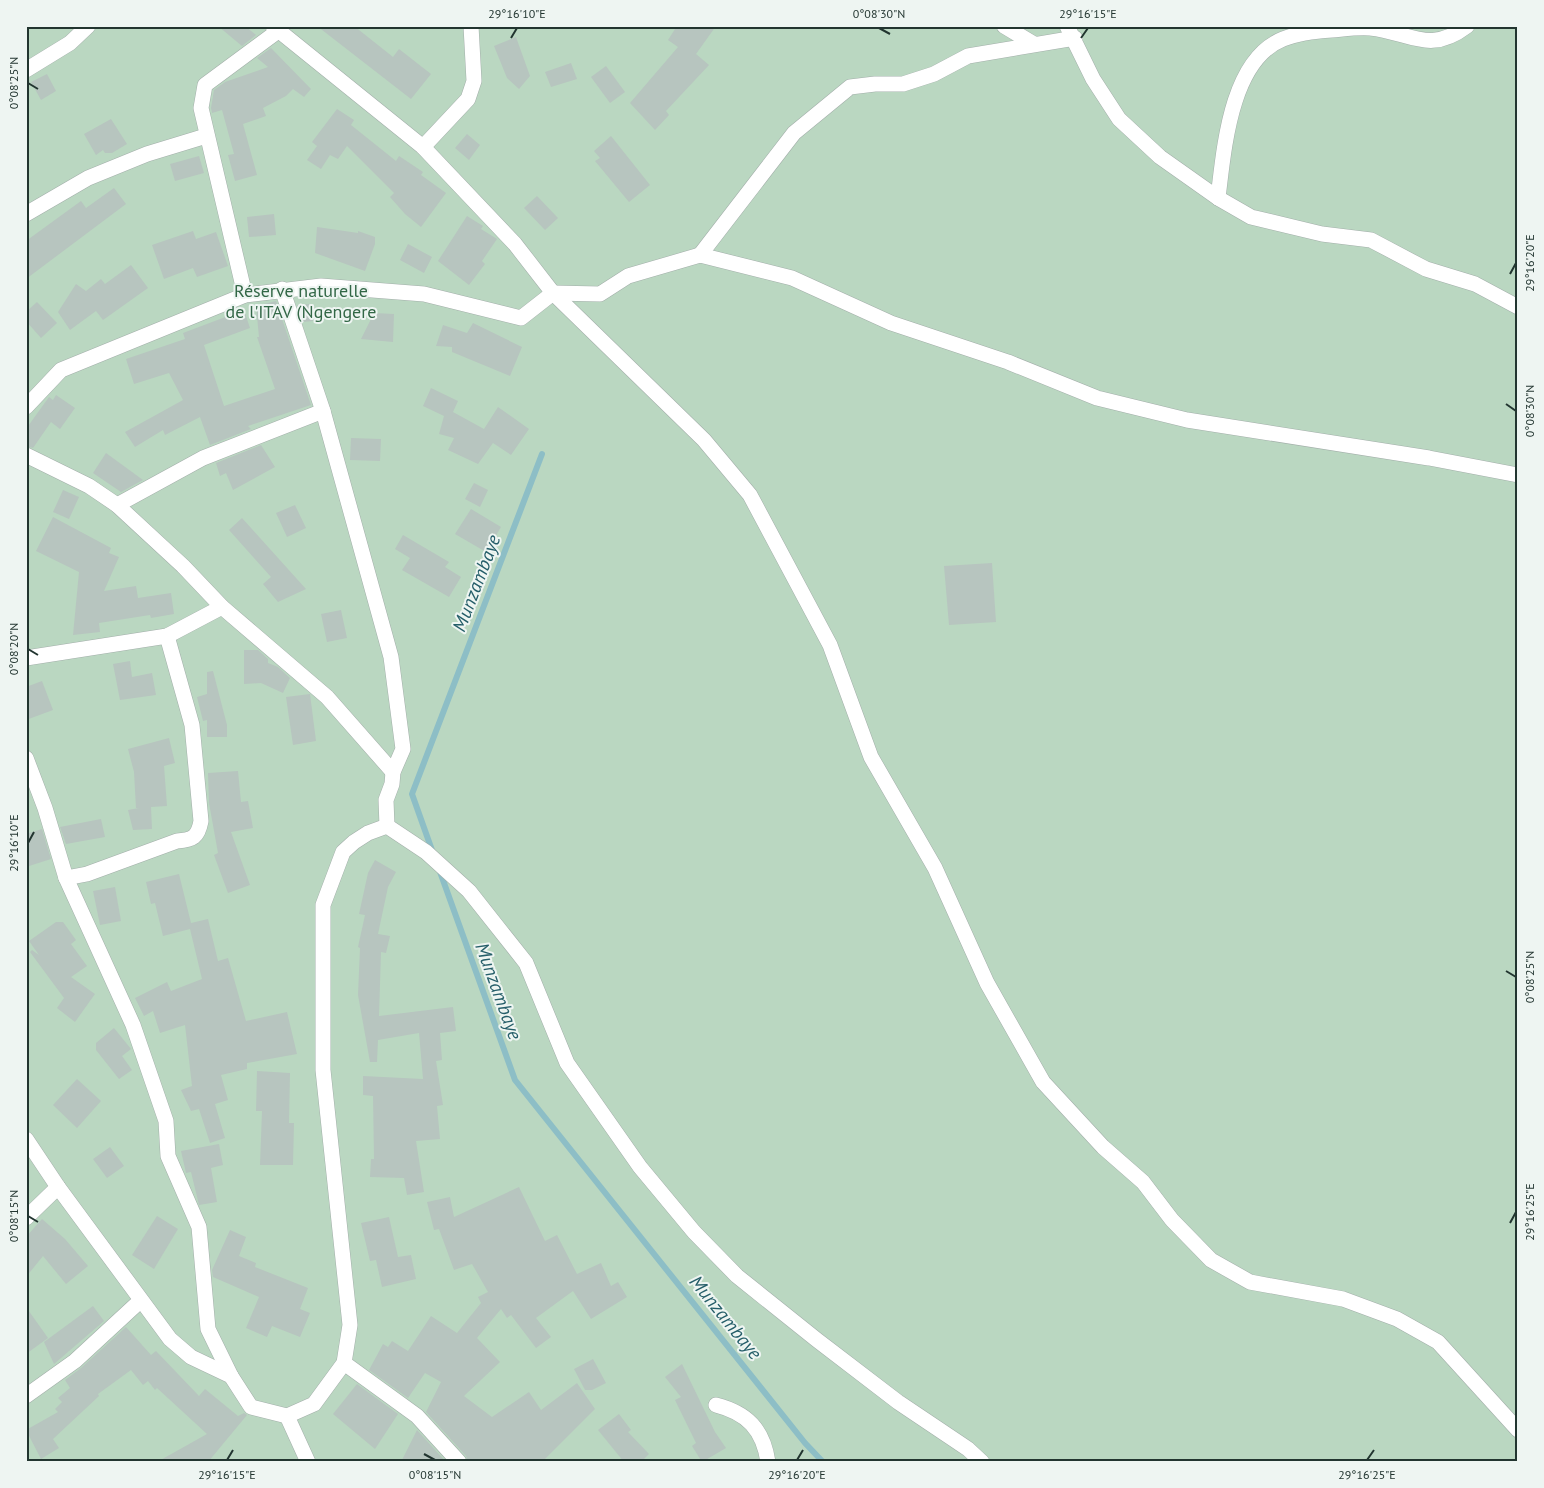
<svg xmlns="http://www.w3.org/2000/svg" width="1544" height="1488" font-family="'PT Sans',sans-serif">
	<rect width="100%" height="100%" fill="#dfe8e4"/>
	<!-- green -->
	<rect fill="#bad7c1" x="26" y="26" width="1492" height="1436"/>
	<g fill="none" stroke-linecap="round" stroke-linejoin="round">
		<!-- stream -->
		<g stroke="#8dbec6" stroke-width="6">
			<polyline points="433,853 412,794 542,454"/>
			<polyline points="439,869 515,1080 805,1443 823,1462"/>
		</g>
	</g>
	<!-- building -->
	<g fill="#b7c5bf">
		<polygon points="218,26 245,26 256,35 242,46"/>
		<polygon points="317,26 354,26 393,57 399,49 431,74 411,99"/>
		<polygon points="677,26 716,26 696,54 709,65 666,111 669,115 655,130 630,103 678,47 668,40"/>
		<polygon points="516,37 530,76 519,89 507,78 494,46"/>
		<polygon points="271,48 311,89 304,97 293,89 286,96 263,108 266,116 243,124 257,175 235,181 228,155 234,154 222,110 212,113 211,108 214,90 225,82 268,67 257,58"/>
		<polygon points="571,63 577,79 551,87 545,72"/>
		<polygon points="606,66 625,92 610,103 591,77"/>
		<polygon points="47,74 56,91 41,100 31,82"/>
		<polygon points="337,109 354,120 351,125 396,161 399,156 423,172 421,175 446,193 421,227 405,214 390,197 394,193 347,146 338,159 330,155 321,169 307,160 317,146 312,142"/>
		<polygon points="111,119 127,144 112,153 105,153 103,150 96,155 84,134"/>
		<polygon points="467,134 480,145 469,160 455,148"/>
		<polygon points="611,136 650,185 629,202 595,161 600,158 594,151"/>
		<polygon points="199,156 204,173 175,181 170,164"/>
		<polygon points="114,188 126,204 26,279 26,241 81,201 86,208"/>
		<polygon points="537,196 558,218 545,230 524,208"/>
		<polygon points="274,214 276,235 249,237 247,217"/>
		<polygon points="467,216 483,226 481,229 497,239 482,261 485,264 469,285 438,261"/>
		<polygon points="317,227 358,233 358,231 375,237 375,244 365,271 315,253"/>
		<polygon points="193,231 196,239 216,232 228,266 197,277 193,268 164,279 152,245"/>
		<polygon points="408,244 432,257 424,273 400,260"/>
		<polygon points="131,265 148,288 103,320 96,311 70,330 58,312 76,284 86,291 101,279 105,284"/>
		<polygon points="276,301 311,405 248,426 251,429 210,445 200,417 165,435 163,430 135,447 125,432 183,400 169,373 134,384 126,359 185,339 183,333 244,310 250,328 204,345 224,406 275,389 257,337 259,337 256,306"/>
		<polygon points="37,302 57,323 41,338 26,321 26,312"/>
		<polygon points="311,304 313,321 303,322 297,305"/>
		<polygon points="374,313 394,314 393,342 361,339"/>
		<polygon points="473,323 522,347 510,376 452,352 452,347 436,346 443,325 467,333"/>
		<polygon points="431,388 458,401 453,412 484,429 498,407 529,429 511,455 493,443 478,464 448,450 454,438 439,434 444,416 423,406"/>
		<polygon points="56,395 75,408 60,429 51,422 33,448 26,446 26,429 49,397 53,400"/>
		<polygon points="351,438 381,439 380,461 350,460"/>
		<polygon points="261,445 275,467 233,490 226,473 220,476 216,463"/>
		<polygon points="106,453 143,480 121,492 93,473"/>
		<polygon points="474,483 488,490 480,507 465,499"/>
		<polygon points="63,490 79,497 69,519 53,512"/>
		<polygon points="295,505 306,528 287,537 276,513"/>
		<polygon points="471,509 501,527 486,552 455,534"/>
		<polygon points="53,517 111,548 109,553 119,557 104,591 136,586 138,598 171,593 174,614 151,618 150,615 99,623 100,632 73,635 79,572 36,551"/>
		<polygon points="242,518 306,589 278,602 263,584 271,577 229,530"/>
		<polygon points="403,535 449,562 445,567 461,577 449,597 402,570 410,558 395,549"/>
		<polygon points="992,563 996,622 949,625 944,566"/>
		<polygon points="341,610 347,638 327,642 321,614"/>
		<polygon points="244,650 258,650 268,659 268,663 278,667 290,678 283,693 261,683 244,684"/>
		<polygon points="130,661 132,677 152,673 156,695 120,700 113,664"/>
		<polygon points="213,671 227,725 227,737 207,737 207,720 203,721 197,697 207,694 207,672"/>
		<polygon points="42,681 53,710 26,720 26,687"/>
		<polygon points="310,694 316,741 293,745 286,697"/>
		<polygon points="169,738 175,763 164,766 167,806 151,807 152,829 133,830 128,810 139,808 136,808 134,772 128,749"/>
		<polygon points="238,771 241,802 248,801 253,828 231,832 250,885 228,893 214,855 218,853 209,803 208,773"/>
		<polygon points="101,819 105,837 66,844 60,827"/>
		<polygon points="42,829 51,859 26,867 26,834"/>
		<polygon points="375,860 396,872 388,887 378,934 390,936 386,953 381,952 379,1016 453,1007 456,1031 440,1033 442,1060 436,1061 443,1105 437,1106 440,1139 416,1141 424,1192 407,1195 404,1178 370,1177 371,1159 374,1159 373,1096 363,1095 363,1076 423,1079 419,1033 378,1040 377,1062 370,1062 358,995 360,948 358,947 365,915 359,914 368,873"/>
		<polygon points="179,874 191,923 208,919 218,961 228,958 246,1021 287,1012 297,1054 247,1063 247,1069 221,1075 228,1100 215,1104 225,1138 210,1143 199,1109 191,1111 181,1090 192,1086 185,1025 160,1033 153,1011 144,1016 135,998 167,982 171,991 202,979 190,929 163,936 155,903 151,904 146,882"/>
		<polygon points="115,887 121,921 100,925 93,891"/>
		<polygon points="56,922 63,922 76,940 71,944 87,966 71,977 95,994 75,1022 57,1008 64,998 30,952 32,950 39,955 29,941"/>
		<polygon points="114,1028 131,1049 122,1056 132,1070 119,1079 96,1050 96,1043"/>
		<polygon points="257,1071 290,1073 289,1123 294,1123 293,1165 260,1165 262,1111 256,1111"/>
		<polygon points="77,1079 101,1101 77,1128 53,1105"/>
		<polygon points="219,1144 223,1165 211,1168 217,1202 199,1205 191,1172 186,1173 181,1151"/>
		<polygon points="110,1147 124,1166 107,1178 93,1159"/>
		<polygon points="519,1187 545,1241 557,1235 577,1274 601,1263 611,1286 618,1282 627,1297 591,1319 573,1291 536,1318 551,1337 536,1348 511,1315 507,1318 501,1309 477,1338 500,1362 464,1396 492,1417 529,1392 541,1410 577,1383 595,1409 542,1462 468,1462 466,1456 426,1412 441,1382 425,1373 408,1398 369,1370 383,1344 388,1347 392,1341 408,1351 431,1316 457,1333 481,1303 478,1297 488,1292 472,1264 454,1270 439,1229 434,1230 427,1202 450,1197 454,1217"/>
		<polygon points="157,1216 178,1229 154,1269 132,1255"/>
		<polygon points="389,1217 398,1257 411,1255 416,1279 382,1287 376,1260 370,1261 361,1223"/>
		<polygon points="42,1219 65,1239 88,1266 66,1284 43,1256 26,1277 26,1237"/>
		<polygon points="230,1230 246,1237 239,1256 256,1263 255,1267 308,1288 300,1309 310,1313 300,1337 272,1326 267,1337 246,1328 259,1297 213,1277 212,1270"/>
		<polygon points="93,1306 104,1321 54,1364 44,1342"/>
		<polygon points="26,1307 48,1338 26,1354"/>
		<polygon points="126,1327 151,1355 156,1351 199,1396 205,1389 238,1416 244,1413 247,1415 208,1462 157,1462 207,1434 157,1388 155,1390 148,1381 143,1385 131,1370 98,1394 99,1396 53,1439 59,1448 41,1459 26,1430 58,1412 55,1409 62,1402 58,1398 70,1388 65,1380 81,1368"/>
		<polygon points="593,1359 606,1383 592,1390 585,1390 574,1369"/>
		<polygon points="682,1364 715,1432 726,1448 702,1462 692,1446 696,1443 675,1400 681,1397 665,1377"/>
		<polygon points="357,1384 398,1414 375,1449 333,1414"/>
		<polygon points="619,1414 631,1430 628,1432 649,1454 641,1462 624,1462 598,1430"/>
		<polygon points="417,1430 446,1462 401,1462"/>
	</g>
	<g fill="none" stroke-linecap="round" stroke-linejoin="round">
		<defs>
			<g id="minor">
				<polyline points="273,26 423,147 515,244 553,293 704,440 750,495 830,645 871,757 935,868 987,983 1043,1082 1103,1147 1143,1182 1172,1220 1211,1260 1250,1282 1343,1299 1397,1319 1438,1342 1518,1430"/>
				<polyline points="1004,26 1034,44"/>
				<polyline points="1067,26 1093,79 1119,119 1160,157 1218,198 1251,217 1322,234 1371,240 1426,269 1475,284 1518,307"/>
				<polyline points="26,70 70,43 88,26"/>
				<polyline points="423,147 468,99 474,81 471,26"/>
				<path d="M1218 198C1224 150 1230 60 1283 39 1298 33 1316 31 1332 30 1344 29 1358 27 1370 28 1410 32 1429 55 1467 26"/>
				<polyline points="26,214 88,178 147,154 206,136"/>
				<polyline points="700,255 794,133 850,87 875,84 903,84 934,74 968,56 1075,38"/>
				<polyline points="282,289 323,411 391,657 403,749 393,772 392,784 386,800 387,826"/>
				<polyline points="245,295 201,108 205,85 278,31"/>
				<polyline points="26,407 61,370 245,295 321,286 424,294 521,318 553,293 600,294 628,276 700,255 792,278 891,323 1008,362 1097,398 1187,420 1429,458 1518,475"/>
				<polyline points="26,455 89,486 117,505 183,566 222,607 327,697 393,772"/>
				<polyline points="117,505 203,458 323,411"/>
				<polyline points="26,658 167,636 222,607"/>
				<polyline points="26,758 45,808 66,878 133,1025 166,1121 168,1156 199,1227 208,1329 231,1376"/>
				<path d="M66 878 87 874 177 841C193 840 198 837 201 821L192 725 167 636"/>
				<polyline points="26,1139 58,1187 170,1339 191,1357 231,1376 251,1407 287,1416 314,1404 344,1363 350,1325 323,1070 323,905 343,852 354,842 368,833 387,826 426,852 469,891 526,963 567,1063 640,1167 694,1232 737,1276 817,1340 898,1402 968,1449 982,1462"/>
				<polyline points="26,1218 58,1187"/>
				<polyline points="344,1363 417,1416 459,1462"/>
				<polyline points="26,1396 75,1361 140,1301"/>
				<path d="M716 1405C747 1413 763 1429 768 1462"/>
				<polyline points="287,1416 308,1462"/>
			</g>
		</defs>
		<!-- minor casing -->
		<use href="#minor" stroke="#a3afaa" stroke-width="16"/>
		<!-- minor -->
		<use href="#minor" stroke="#fff" stroke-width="15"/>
	</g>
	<!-- ticks -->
	<path fill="none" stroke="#223530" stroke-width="2" d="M879 28 890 34M511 38 517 28M1081 38 1088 28M28 83 38 89M1510 274 1516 263M1506 404 1516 411M28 649 38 655M28 843 34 832M1506 971 1516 977M28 1216 38 1222M1510 1223 1516 1212M424 1454 435 1460M227 1460 233 1450M797 1460 803 1450M1367 1460 1374 1450"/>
	<g text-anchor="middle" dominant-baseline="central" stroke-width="4" stroke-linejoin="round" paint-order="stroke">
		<!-- park labels -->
		<g font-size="18" fill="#326746" stroke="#eef5f2">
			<text x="301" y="290">Réserve naturelle<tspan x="301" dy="21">de l'ITAV (Ngengere</tspan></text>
		</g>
		<!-- water labels -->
		<g font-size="19" font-style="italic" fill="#255e69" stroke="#eef5f2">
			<text transform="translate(476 583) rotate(-69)">Munzambaye</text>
			<text transform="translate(499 991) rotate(70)">Munzambaye</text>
			<text transform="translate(726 1317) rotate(51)">Munzambaye</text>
		</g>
	</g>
	<!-- border -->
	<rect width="1544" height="1488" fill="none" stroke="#eef5f2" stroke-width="55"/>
	<rect x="28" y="28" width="1488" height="1432" fill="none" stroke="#223530" stroke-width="2"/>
	<g font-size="12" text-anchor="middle" fill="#223530">
		<text x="517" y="18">29°16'10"E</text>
		<text x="879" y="18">0°08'30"N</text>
		<text x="1088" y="18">29°16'15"E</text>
		<text transform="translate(14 83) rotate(-90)" y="4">0°08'25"N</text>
		<text transform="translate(1530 263) rotate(-90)" y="4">29°16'20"E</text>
		<text transform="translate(1530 411) rotate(-90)" y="4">0°08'30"N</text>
		<text transform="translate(14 649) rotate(-90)" y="4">0°08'20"N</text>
		<text transform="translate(14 843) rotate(-90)" y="4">29°16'10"E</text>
		<text transform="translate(1530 977) rotate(-90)" y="4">0°08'25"N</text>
		<text transform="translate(1530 1212) rotate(-90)" y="4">29°16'25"E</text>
		<text transform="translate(14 1216) rotate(-90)" y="4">0°08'15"N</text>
		<text x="227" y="1479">29°16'15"E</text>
		<text x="435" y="1479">0°08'15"N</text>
		<text x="797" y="1479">29°16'20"E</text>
		<text x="1367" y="1479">29°16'25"E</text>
	</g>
</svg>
